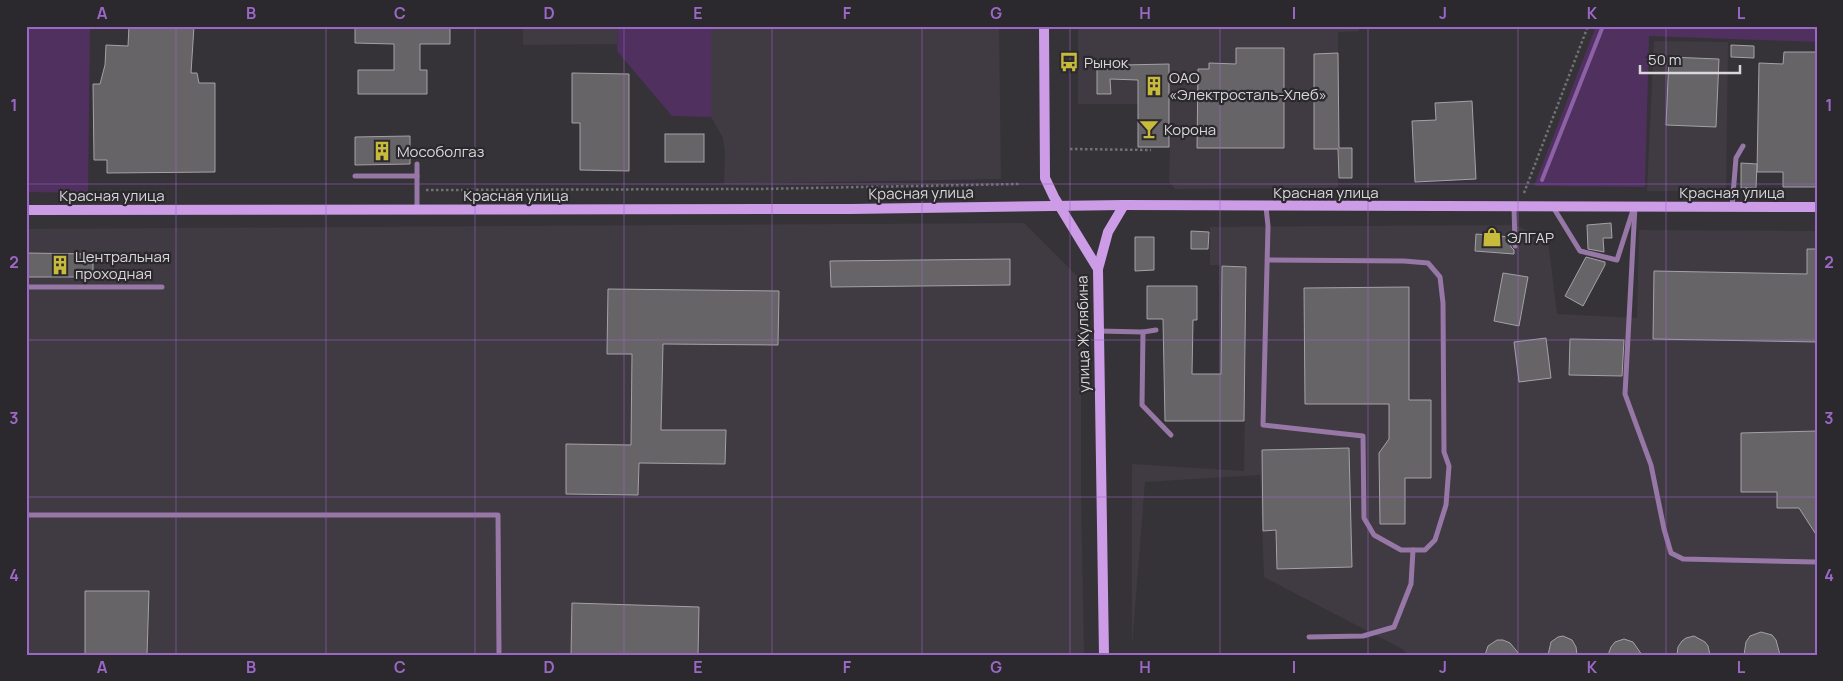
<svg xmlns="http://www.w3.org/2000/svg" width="1843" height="681" font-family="Manrope,sans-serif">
	<rect width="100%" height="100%" fill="#353337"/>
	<!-- built -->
	<g fill="#403a43">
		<polygon points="523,26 618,26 617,44 523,45"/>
		<polygon points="711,26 999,26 1001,179 724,184 725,152 723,138 711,117"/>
		<polygon points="1078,26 1359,26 1359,31 1338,32 1338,188 1175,189 1169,181 1170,148 1139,148 1138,104 1078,104"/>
		<polygon points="1654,41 1728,42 1726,191 1647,191"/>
		<polygon points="1024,223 1081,280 1081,488 1084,655 26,655 26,229"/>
		<polygon points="1515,225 1548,240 1557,314 1637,318 1639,230 1817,231 1817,655 1406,655 1404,650 1264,577 1260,475 1145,482 1132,646 1132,464 1244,471 1247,266 1210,265 1210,227"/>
	</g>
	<!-- green -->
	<g fill="#4f305f">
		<polygon points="26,26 90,26 88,193 26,192"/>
		<polygon points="618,26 711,26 711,117 672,116 617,51"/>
		<polygon points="1596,26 1817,26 1817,42 1649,36 1645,187 1534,186"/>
	</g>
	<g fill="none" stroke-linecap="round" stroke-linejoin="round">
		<!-- stream -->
		<polyline stroke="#8d61a5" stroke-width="4" points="1542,180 1603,26"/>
	</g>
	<!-- building -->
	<g fill="#676468" stroke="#a4a2a6">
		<polygon points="129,26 194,26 191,73 197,73 199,83 215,83 215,172 107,173 107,160 94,160 93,84 100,84 105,65 106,45 128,46"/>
		<polygon points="355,26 450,26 450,44 420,44 420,70 427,70 427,94 358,94 358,70 394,70 394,44 355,43"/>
		<polygon points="1731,45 1754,46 1754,58 1731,57"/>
		<polygon points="1236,48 1284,48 1284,148 1197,148 1198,69 1209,69 1209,63 1236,64"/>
		<polygon points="1784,52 1817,52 1817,187 1783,187 1783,172 1757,172 1759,63 1783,64"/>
		<polygon points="1338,53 1339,148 1352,148 1352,178 1339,178 1338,149 1314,149 1314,54"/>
		<polygon points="1669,57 1719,59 1716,127 1666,125"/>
		<polygon points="1097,62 1123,62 1123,65 1169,64 1169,147 1138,147 1138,80 1110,79 1111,94 1097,94"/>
		<polygon points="572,73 629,74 629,171 580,170 580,123 572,123"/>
		<polygon points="1472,101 1476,179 1415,182 1412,121 1436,120 1435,103"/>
		<rect x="665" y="134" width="39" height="28"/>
		<polygon points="410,136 410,164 355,165 355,137"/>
		<polygon points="1741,163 1757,164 1756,188 1741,188"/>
		<polygon points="1611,223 1612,238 1603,238 1604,252 1588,249 1587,225"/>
		<polygon points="1191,231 1209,232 1208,249 1191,249"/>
		<polygon points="1476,234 1510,237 1511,247 1514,250 1514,254 1475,251"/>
		<polygon points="1135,237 1154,237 1154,270 1135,271"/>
		<polygon points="1807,249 1817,249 1817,342 1653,339 1654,271 1807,274"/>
		<polygon points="26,253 93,254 93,277 26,277"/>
		<polygon points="1586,257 1605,262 1605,265 1583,306 1565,296"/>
		<polygon points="1010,259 1010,285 831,287 830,261"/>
		<polygon points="1222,266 1246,267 1244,421 1165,421 1163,319 1147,319 1147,286 1197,286 1197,320 1193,320 1192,374 1221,374"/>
		<polygon points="1503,273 1528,277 1519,326 1494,321"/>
		<polygon points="1409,287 1409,400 1431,400 1431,478 1405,478 1405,524 1380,524 1379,453 1389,439 1389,404 1305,404 1304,288"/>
		<polygon points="608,289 779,291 778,345 663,344 661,430 726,430 725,464 639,463 638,495 566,494 566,444 631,445 632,354 607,354"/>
		<polygon points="1546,338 1551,378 1519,382 1514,342"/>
		<polygon points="1570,339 1624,340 1622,376 1569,375"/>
		<polygon points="1817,431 1817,536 1799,508 1777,508 1777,492 1741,492 1741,433"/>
		<polygon points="1349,448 1352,567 1277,569 1276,530 1263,531 1262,450"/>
		<polygon points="85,591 149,591 147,655 85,655"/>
		<polygon points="572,603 699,607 698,655 571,655"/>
		<polygon points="1761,632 1772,635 1776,640 1780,655 1744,655 1746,642 1750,636"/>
		<polygon points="1563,636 1572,640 1576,647 1577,655 1548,655 1551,642 1558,637"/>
		<polygon points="1694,636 1705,642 1708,646 1710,655 1677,655 1678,647 1682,641 1686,638"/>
		<polygon points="1624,639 1633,642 1642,655 1608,655 1611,647 1615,642"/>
		<polygon points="1497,640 1503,640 1510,643 1520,655 1485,655 1488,646"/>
	</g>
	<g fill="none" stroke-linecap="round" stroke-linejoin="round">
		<!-- path -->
		<g stroke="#727174" stroke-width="2.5" stroke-dasharray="2.5 2.5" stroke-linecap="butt">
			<polyline points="1070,149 1151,150"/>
			<polyline points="426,190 757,189 1019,184"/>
			<polyline points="1524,193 1588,26"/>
		</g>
		<!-- lane -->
		<g stroke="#9677a6" stroke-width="5">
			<polyline points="355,176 417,176"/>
			<polyline points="1514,206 1515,246"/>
			<polyline points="1635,206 1625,394 1651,465 1664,529 1671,553 1683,559 1817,562"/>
			<polyline points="1266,207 1268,226 1263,425 1363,436 1364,518 1374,535 1401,550 1425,550 1435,540 1446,505 1449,466 1444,452 1443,303 1440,277 1428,263 1404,261 1267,260"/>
			<polyline points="1553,207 1580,251 1617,260 1633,210"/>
			<polyline points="1732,207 1736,158 1743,146"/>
			<polyline points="417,210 417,164"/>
			<polyline points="26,287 162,287"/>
			<polyline points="1099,331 1143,332 1142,405 1171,435"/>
			<polyline points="1143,332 1156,330"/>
			<polyline points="26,515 498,515 499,655"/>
			<polyline points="1309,637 1363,636 1394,627 1411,584 1413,550"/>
		</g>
		<!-- secondary -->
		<g stroke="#cd9ce7" stroke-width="10">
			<polyline points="1044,26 1045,178 1054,197 1098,269 1104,655"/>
			<polyline points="26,210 851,209 1124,205 1817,207"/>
			<polyline points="1098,269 1108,232 1124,205"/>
		</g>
	</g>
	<!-- grid -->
	<path fill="none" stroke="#9c68c8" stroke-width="1" stroke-opacity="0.55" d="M176 26V655M326 26V655M475 26V655M624 26V655M772 26V655M922 26V655M1070 26V655M1220 26V655M1368 26V655M1518 26V655M1666 26V655M26 184H1817M26 340H1817M26 497H1817"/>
	<!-- icons -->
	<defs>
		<symbol id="bus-bare" viewBox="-9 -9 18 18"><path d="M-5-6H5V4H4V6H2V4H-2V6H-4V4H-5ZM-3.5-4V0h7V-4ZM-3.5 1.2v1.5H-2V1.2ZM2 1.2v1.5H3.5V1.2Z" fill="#c8bb3b" stroke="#2b292d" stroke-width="2.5" paint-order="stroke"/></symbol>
		<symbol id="building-bare" viewBox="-9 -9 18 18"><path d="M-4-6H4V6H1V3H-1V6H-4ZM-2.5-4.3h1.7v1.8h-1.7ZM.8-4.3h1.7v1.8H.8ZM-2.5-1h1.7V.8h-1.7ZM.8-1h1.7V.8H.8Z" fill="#c8bb3b" stroke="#2b292d" stroke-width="2.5" paint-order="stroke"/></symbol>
		<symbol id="bar-bare" viewBox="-9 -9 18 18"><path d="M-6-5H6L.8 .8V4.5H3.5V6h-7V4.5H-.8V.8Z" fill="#c8bb3b" stroke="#2b292d" stroke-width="2.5" paint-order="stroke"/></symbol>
		<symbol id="shop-bare" viewBox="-9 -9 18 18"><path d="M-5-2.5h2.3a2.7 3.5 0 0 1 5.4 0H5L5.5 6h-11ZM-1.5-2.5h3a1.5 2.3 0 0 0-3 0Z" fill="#c8bb3b" stroke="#2b292d" stroke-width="2.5" paint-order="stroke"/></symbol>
	</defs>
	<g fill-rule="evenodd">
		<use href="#bus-bare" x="1055" y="48" width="28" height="28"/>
		<use href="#building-bare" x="1140" y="72" width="28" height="28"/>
		<use href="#bar-bare" x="1135" y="115" width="28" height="28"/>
		<use href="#building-bare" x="368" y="137" width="28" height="28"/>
		<use href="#shop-bare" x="1478" y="223" width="28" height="28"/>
		<use href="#building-bare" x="46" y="251" width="28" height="28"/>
	</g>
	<g text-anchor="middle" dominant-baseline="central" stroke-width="4.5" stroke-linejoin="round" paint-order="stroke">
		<!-- poi labels -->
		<g font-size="15" fill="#d8d7d9" stroke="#2b292d" text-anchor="start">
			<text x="1084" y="62">Рынок</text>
			<text x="1169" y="77">ОАО<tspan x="1169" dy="17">«Электросталь-Хлеб»</tspan></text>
			<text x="1164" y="129">Корона</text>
			<text x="397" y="151">Мособолгаз</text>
			<text x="1507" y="237">ЭЛГАР</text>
			<text x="75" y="256">Центральная<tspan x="75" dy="17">проходная</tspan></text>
		</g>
		<!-- street labels -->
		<g font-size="15" fill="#d8d7d9" stroke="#2b292d">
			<text x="1326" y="192">Красная улица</text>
			<text x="1732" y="192">Красная улица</text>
			<text transform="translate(921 193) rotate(-1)">Красная улица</text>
			<text x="112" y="195">Красная улица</text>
			<text x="516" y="195">Красная улица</text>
			<text transform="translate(1083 334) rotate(-91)">улица Жулябина</text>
		</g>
	</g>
	<!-- border -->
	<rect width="1843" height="681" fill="none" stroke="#2b292d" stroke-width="55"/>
	<!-- scale -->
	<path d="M1640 65v8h100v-8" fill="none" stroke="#d8d7d9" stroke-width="2.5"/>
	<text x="1648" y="65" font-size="15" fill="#d8d7d9" stroke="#2b292d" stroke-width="4" paint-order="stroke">50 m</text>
	<rect x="28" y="28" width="1788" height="626" fill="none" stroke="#9c68c8" stroke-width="2"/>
	<g font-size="16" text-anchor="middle" font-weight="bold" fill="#9c68c8">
		<text x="102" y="19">A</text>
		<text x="251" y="19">B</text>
		<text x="400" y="19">C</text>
		<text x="549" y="19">D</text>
		<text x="698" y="19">E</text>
		<text x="847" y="19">F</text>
		<text x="996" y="19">G</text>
		<text x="1145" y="19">H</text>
		<text x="1294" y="19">I</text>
		<text x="1443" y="19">J</text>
		<text x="1592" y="19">K</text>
		<text x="1741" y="19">L</text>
		<text x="14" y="111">1</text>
		<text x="1829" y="111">1</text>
		<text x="14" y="268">2</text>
		<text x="1829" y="268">2</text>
		<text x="14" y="424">3</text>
		<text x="1829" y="424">3</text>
		<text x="14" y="581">4</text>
		<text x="1829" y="581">4</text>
		<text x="102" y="673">A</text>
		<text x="251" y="673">B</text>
		<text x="400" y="673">C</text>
		<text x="549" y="673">D</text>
		<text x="698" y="673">E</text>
		<text x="847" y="673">F</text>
		<text x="996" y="673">G</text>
		<text x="1145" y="673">H</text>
		<text x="1294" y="673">I</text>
		<text x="1443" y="673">J</text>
		<text x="1592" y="673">K</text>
		<text x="1741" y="673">L</text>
	</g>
</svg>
